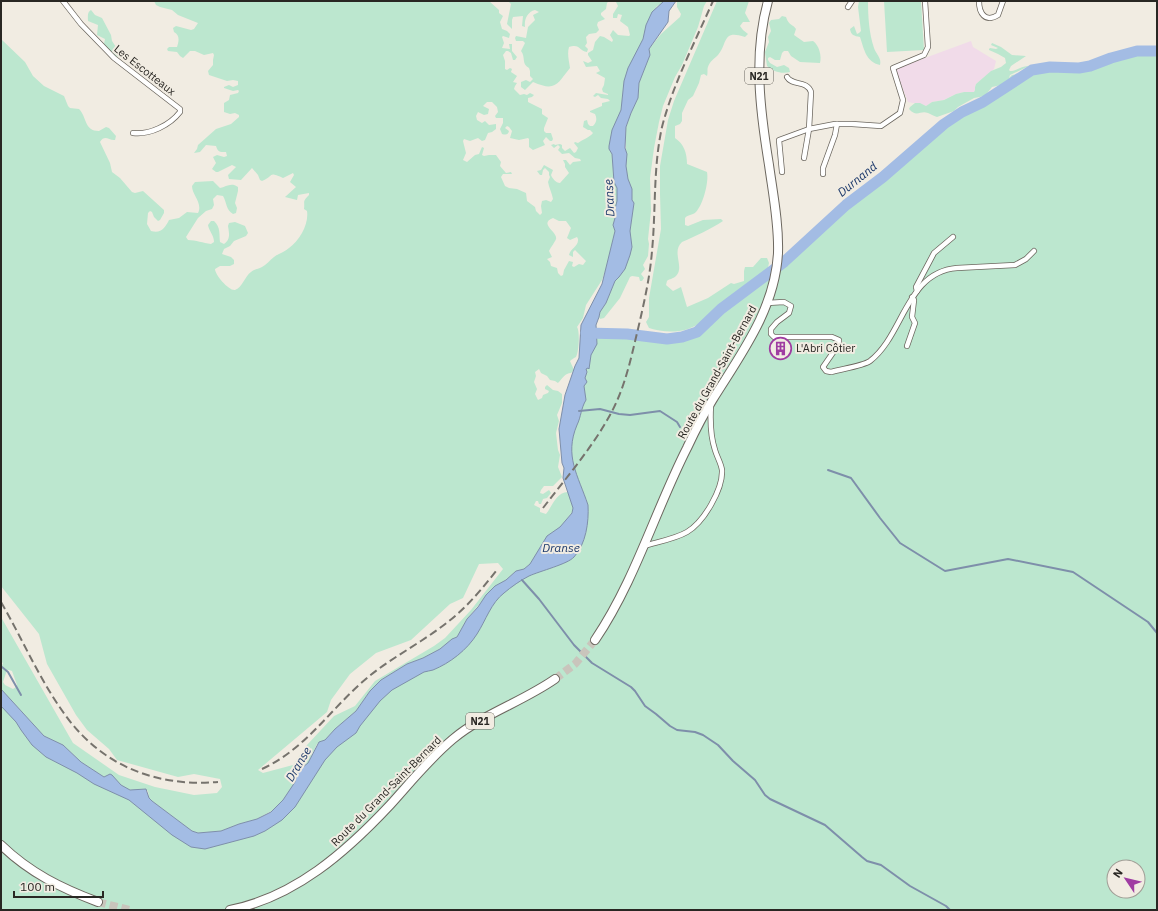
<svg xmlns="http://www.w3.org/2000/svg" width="1158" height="911" font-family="'IBM Plex Sans',sans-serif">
	<rect width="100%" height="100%" fill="#f1ece2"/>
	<!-- industrial -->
	<polygon fill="#f1dbe9" points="971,41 973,47 996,61 994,69 976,84 975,87 975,90 974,92 964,92 956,94 944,100 932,102 926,106 919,103 913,103 908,102 895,69"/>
	<!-- green -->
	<g fill="#bce7cf" fill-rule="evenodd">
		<path d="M154 1H489L499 10V13L503 16 500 22 502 29 507 31 510 34 509 38 503 36 502 37 504 43 502 48 510 49 509 44H512V51L517 57 515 60H513L511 53 508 51H506L503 55 505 61V69L507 70 510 68 512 69 511 72 517 76 513 82 517 83 515 86 514 89 520 95 524 94 527 95 530 93 534 95 532 97 528 98V102L542 109V114L548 118 544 128V131L546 133H551L553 139 552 141H550L546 137 543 141 545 145 533 150 529 147V139L528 138 519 140 510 138 512 131 509 127 507 126 505 128 509 131C508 135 506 135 502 134L500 129 503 123V118H496L495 116 498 112 497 107 492 102H487L483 106 489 109 488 114 484 115 478 112 476 116 477 120 482 123 485 121 489 125 496 124V129L492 132 488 133 485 140 482 141 478 138 470 141 464 139 463 141 466 153 463 160 467 162 475 155 479 154 482 147 484 148 482 155 484 156 489 155H496L501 162 500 166 506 173 511 172 512 174H503L501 177 505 186 509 188 517 189 526 193 527 201 535 207 536 211 540 215 542 213 541 206 542 201 546 200 551 202 553 199C552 193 549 188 548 182L550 177 549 175V172L545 168 543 170 542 175H540L537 171 541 170 544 165 553 170 551 175C552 178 556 183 560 183L569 173 565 167V164L563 160H566L570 165 573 162 581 161 580 159 575 158 569 153 562 154 558 150 560 147 558 145 554 148 551 145 554 144 555 145 560 144 562 145V148L565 151 570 148 574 153 576 152 578 148 574 143 575 142 578 143C583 139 589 138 593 133L590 130H588L583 127 584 121 587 120 588 124 590 126H593C597 122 597 118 595 114L590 112V111L602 106V103L610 101 608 99 601 98 598 95 595 97 593 96 596 93 608 95V94L603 92 602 89 604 85 605 78 596 73 600 71 597 66 586 67 583 61 588 63 592 61 588 55V53L593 50 595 42 600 36 604 37 612 42 613 40 610 35 613 30 618 35 629 36 630 35 628 27 620 21 622 15 618 14 617 18H613V14L618 6 616 2 614 1H664L660 5 657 6 648 21 643 39 624 81 621 110 612 133 609 146V149L612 154 614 182 617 187V201L614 213 615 218 613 225 615 231 607 266 602 280 586 305 583 318 577 327C580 331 579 352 576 357 574 358 572 359 570 361L574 370 571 373C565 373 562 379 558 383L555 381 550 380 547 376 541 373 539 369 535 372 536 376 534 382 537 389 535 394 538 400 542 398 543 395 548 393 549 391 545 389V387L547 385 553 390 558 391 562 394V403L557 415 559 421 556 433 558 450 560 455 558 467 562 477 553 486H544L541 490 540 493 543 494 549 490 551 493 547 498 543 499 541 504H539L538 501H536L534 505 540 508V512L546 514C552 507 556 492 568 492L573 505V511L561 527 550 534 530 564 524 569 516 571 506 580 492 589 467 619 457 637 440 649 423 658 407 664 381 680 370 691 356 711 335 729 325 740 317 744 308 763 301 767 295 782 283 800 275 809 257 819 239 824 221 831 198 833 192 831 152 801 149 798 148 791C143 788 141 790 135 790 125 791 118 782 112 775L110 774 104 777 81 762 63 745 44 736 1 689V667L3 663 1 662V617L73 743 119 775 155 787 194 795 217 793 222 787 220 779 194 774 178 777 117 760 109 749 87 730 76 715 47 664 39 634 1 586V39L25 62 33 76 44 86 64 96 68 106 70 108 79 109C87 117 84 131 99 131L106 127 109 128 116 136 115 140C109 141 105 134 100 142L110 163 112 172 120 178 132 192 135 193 143 191 164 210V213L160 220 158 221 154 217 152 212 150 211 148 213 147 224 151 231C161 234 165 228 169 220L179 218 187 212 198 213C203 203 192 195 192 186L195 182 213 181 220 188C226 187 231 182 238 187V191L235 203 237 208 236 213 233 214C226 210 227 203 223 196L217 195 213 199 214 205 212 209 206 211 198 218 186 237 188 240C196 240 203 243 211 244L214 242C214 235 209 231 208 225L211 221H214C221 228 219 234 220 242L224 244C231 239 229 233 228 226L229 223 235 222 245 226 248 233 246 236 234 241 230 246 224 249 222 254 231 257 234 260V264L230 266H220L215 269C215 275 229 291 235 290 242 288 245 276 251 272 255 269 258 269 262 267 266 265 270 260 274 257 279 253 285 252 289 248 300 240 309 224 307 211L304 209C305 201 302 202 309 195V193L298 195 297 200 285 197 296 187 290 182 294 175 293 173 283 178C267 171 275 176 262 181L260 180 258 175 252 168 241 180 229 179 228 175 236 167 232 165 218 172H216L212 169 216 163 213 157 217 155 224 157 227 156 226 152C219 152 218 152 216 146L206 145 200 152 194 153 197 149 198 145 216 129 231 124 239 117V115L235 113 230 114 224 112V103L229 100 230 95 238 93 239 91 238 90 233 91 224 88V87L229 85 233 87 238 85V81L233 80 227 81 209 75 208 71 213 65V60L214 55 213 53 204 55 195 51H190L183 58 180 56 177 52 168 51 167 49 169 47H177C179 41 180 35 174 32L173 28 176 26 191 30 194 29 198 23 178 15 172 10 160 7 156 5ZM553 218 559 221H566L571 228 567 238 570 240 577 237 578 239C579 246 570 249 569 255L573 257V252L575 250 586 261 583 265 579 264 574 267 572 266 573 262 569 261 564 270 563 275 561 276 558 273 557 268 551 266 550 262 547 259 552 257 549 251C551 247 555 242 556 239 558 232 538 224 553 218ZM498 563 503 569 471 610 445 638 434 646 375 681 355 706 334 716 307 745 293 765 263 773 258 770 327 712 331 700 350 674 376 653 411 640 450 604 463 598 479 564ZM7 670H9L12 671 17 685 16 687 13 689 5 685 3 682Z"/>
		<path d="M508 1H609L607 3 606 9 601 13V15L605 19 598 22 597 25 599 30 596 33 589 34 586 37 587 43 585 46 588 49 587 52C579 51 580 43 569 47 567 54 569 61 570 68 557 84 556 92 533 82L525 90 521 87V82L526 80 530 82 533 79 530 76V71L529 68C521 64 526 57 521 51L525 43 523 41H516L515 38 516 36 526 38 528 27 535 20 533 15 539 12 535 10C527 12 524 20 525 27L522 26 523 16 513 17 512 20V29L507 24 511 4Z"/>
		<polygon points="677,1 707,1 704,6 698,27 682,65 675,77 663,106 659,122 654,148 650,178 651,211 648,239 649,244 648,256 643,265 645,269 641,274 644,278 642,281 640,281 639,277 632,276 630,277 620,298 604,318 600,319 599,317 600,312 606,303 615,281 623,272 628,260 632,247 630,231 634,203 632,200 632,189 628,179 626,166 626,128 631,113 638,98 639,83 650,55 649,49 661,34 680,17 681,14 677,7"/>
		<path d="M717 1H749L745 13 750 22H743L740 26 743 30 748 34 745 37C722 29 728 43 718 55 715 58 709 62 708 67 707 69 708 73 707 76L704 74 701 75 699 83 693 96 688 100 682 113V121L680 124 675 126V138C684 144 687 153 687 164L707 172C709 182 703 205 696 212 692 216 688 214 685 218V225L688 226 703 220 721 219 723 221C711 229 696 236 682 242 671 252 685 267 676 276 673 279 669 279 667 281L666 285 673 291 681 287 687 307 708 298 731 283 734 284 744 281V271L745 267H753L761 258H767L769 263C768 267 768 271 764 274 756 283 743 286 733 294 719 306 706 323 688 329 675 333 661 332 649 328L646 322 649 317V298L661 229 660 194V166L668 120 674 101Z"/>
		<path d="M859 1H868C868 16 869 33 874 48 876 54 882 58 880 65 866 62 864 49 860 37 854 36 851 35 850 29L854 26 857 34 859 33 861 31 858 7Z"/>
		<polygon points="884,1 921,1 924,50 887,52"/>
		<path d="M91 10 95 15 102 18 111 35 112 41 116 47 123 50V54L121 57 114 56 104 44 105 39 97 35 98 25 88 21C88 17 87 12 91 10Z"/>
		<path d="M782 16 786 17C789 26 793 24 796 29L794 35 804 42 813 41C819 45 822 56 820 63L800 62 791 56 788 51H784L782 53 780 60H775L770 57 768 58V60L770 63 777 67 784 65 789 68 790 72C782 74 773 72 767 66L765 52 769 42 768 37 771 31 769 23 771 20 779 19Z"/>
		<path d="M992 43 1001 47 1012 55 1026 56 1011 66 1009 70 1010 71C1017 71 1023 65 1029 66L1010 75 1009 78 1012 75 1088 65 1137 48 1157 51V910H1V697L45 745 196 842 253 825 294 798 319 750 387 689 460 651 497 595 576 534 570 460 567 440 588 338 604 330 669 340 700 331 742 290 768 277 813 239 826 221 866 186 882 179 945 118 985 99 1001 85 992 87 985 96 974 98 958 107 954 111 937 117C933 116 931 114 928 113 920 110 917 118 909 109L910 107 915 103H920L926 106 932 102 944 100 956 94 964 92H974L975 90V87L976 84 991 71 1001 67 1006 63 1005 58 998 54 989 50V49L990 48 996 49 998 48 991 45ZM1114 867H1138V891H1114Z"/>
	</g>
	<!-- water -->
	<path fill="#a3bce4" stroke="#7e8faa" d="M664 1H676L669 11 668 22 649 49 650 55 639 83 638 98 631 113 626 127 625 148 627 154 626 166 628 179 632 189V200L634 203 630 231 632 247 630 255 625 269 619 277 615 281 606 303 600 312 599 317 596 325 597 344 591 355 589 369 588 368 586 369 587 372 585 378 587 382 584 386 586 400C581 408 581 417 577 425 564 456 578 475 588 505 589 522 586 544 574 557 568 564 540 571 529 576 521 580 511 587 504 593 491 603 486 620 477 634 467 650 450 663 433 670 430 671 427 671 424 672L392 690 380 701 360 726 356 733 337 747 325 760 295 807 282 820 265 831 254 836 205 849 191 847 172 835 129 800 94 784 77 773 46 757 32 745 21 730 16 722 1 706V689L44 736 63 745 81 762 104 777 110 774 112 775 121 785 130 790 146 789 149 798 152 801 192 831 198 833 221 831 239 824 257 819 271 812 283 800 295 782 298 771 308 763 319 742 325 740 335 729 356 711 370 691 381 680 407 664 423 658 440 649 452 639 457 637 467 619 478 607 486 595 495 586 506 580 516 571 524 569 530 564 547 536 560 527 572 513 573 508 563 478 564 468 562 463 559 429 565 395 575 366 579 358 581 325 602 284 615 231 613 225 615 218 614 213 617 201V188L614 182 612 154 609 149V146L612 130 621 110 624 81 628 68 643 39 646 25 652 12Z"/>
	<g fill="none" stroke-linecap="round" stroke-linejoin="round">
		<!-- stream -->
		<g stroke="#7e8faa" stroke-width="2">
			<polyline points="579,411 600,409 619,414 630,415 660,411 677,422 680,427"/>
			<polyline points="828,470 851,478 880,518 900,543 945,571 1008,559 1073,572 1148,622 1157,633"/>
			<polyline points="522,580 539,599 574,645 592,663 631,687 635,691 645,706 656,714 670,726 677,730 695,732 703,735 718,745 733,761 755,780 765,795 770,799 825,825 862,857 867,861 881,865 910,886 946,906 950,910"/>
			<polyline points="2,667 8,672 21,695"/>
		</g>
		<!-- river -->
		<polyline stroke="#a3bce4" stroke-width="11" points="586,333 627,334 667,339 682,337 697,332 721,309 784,262 846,205 883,177 944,124 962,112 983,102 1032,70 1050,67 1079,68 1090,66 1111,58 1137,51 1157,51"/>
		<!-- primary-tunnel -->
		<g stroke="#c9c5bc" stroke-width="8" stroke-dasharray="8 4" stroke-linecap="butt">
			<polyline points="555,679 575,664 595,640"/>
			<polyline points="98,902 129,910"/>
		</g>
		<defs>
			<g id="minor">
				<path d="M63 1 81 24 114 58 180 109V112C170 125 150 135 133 133"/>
				<path d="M979 1C979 13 985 23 998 15L1003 1"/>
				<polyline points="848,7 852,1"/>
				<path d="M787 77C792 86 807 80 811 92L809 129 804 158"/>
				<polyline points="782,172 779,140 809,129 835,124 852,124 881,126 900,113 903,100 893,68 924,55 928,47 925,1"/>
				<polyline points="823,174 823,168 835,135 837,124"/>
				<polyline points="917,291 916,287 934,253 953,237"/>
				<path d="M767 303 784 302 791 306 789 313 777 322 771 329V334L774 337H832L839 340V344L823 367 826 371 831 372C841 369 863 366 870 361 904 335 906 272 957 268L1015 265 1026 259 1034 251"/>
				<polyline points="907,346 915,323 912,317 914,300 912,297"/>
				<path d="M644 546C657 542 675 539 687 532 704 522 723 489 722 470 721 463 717 457 715 450 710 435 710 421 711 405"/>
			</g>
			<g id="primary">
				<path d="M595 640C635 581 655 511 687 448 695 431 703 415 713 399 741 354 775 309 778 253 779 224 773 194 769 165 760 110 753 55 768 1"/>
				<path d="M1 845C30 873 61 888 98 902"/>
				<path d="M230 910C295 897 346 852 390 805 410 783 429 759 453 739 483 714 522 702 555 679"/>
			</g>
		</defs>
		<!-- minor casing -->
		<use href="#minor" stroke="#6c675f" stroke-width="6"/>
		<!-- primary casing -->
		<use href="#primary" stroke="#6c675f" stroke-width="10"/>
		<!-- minor -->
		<use href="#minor" stroke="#fff" stroke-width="4.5"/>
		<!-- primary -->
		<use href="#primary" stroke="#fff" stroke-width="8"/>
		<!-- rail -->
		<g stroke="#76736d" stroke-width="2" stroke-dasharray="8 4" stroke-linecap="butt">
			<path d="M543 508C566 478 592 448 610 415 625 388 631 358 638 329 644 303 650 277 652 251 656 210 653 168 662 127 673 84 695 42 713 1"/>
			<path d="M1 602C23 640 40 681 66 716 103 767 158 787 218 782"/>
			<path d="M262 769C307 748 330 709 367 678 392 657 423 642 449 621 467 607 482 589 496 571"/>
		</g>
	</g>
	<!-- icons -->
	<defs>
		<symbol id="building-ring" viewBox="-11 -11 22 22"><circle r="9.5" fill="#f1ece2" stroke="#9f3ca2" stroke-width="1.5"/><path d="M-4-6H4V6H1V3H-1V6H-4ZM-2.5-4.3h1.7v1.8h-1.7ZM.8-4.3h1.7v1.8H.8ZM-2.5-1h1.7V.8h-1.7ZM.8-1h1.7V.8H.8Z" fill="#9f3ca2"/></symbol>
	</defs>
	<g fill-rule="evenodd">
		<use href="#building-ring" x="768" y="336" width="25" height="25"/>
	</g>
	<g text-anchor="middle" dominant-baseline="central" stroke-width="4" stroke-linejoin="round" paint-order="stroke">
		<!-- shield labels -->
		<g fill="#f1ece2" stroke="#65625c" stroke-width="1">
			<rect x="745" y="68" width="28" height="16" rx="3"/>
			<rect x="466" y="713" width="28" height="16" rx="3"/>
		</g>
		<g font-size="10" font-weight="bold" fill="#292723">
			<text x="759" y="76">N21</text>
			<text x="480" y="721">N21</text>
		</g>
		<!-- street labels -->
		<g font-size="11" fill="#292723" stroke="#f1ece2">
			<text transform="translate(145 70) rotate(38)">Les Escotteaux</text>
			<text transform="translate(717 372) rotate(-61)">Route du Grand-Saint-Bernard</text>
			<text transform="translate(386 791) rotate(-45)">Route du Grand-Saint-Bernard</text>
		</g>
		<!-- poi labels -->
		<g font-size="11" fill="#292723" stroke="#f1ece2" text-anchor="start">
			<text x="796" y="348">L'Abri Côtier</text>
		</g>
		<!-- water labels -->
		<g font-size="12" font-style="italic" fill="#1c396b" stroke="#f1ece2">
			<text transform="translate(857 179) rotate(-39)">Durnand</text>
			<text transform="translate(609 198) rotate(-93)">Dranse</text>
			<text x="561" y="547">Dranse</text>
			<text transform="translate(298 764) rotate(-59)">Dranse</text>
		</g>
	</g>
	<!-- border -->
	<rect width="1158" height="911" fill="none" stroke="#292723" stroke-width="4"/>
	<!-- north arrow -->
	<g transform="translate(1126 879) rotate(305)"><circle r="19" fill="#f1ece2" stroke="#a19d96"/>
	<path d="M0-3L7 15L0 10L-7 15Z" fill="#9f3ca2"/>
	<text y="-6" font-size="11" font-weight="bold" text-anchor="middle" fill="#292723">N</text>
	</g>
	<!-- scale -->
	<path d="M14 891v6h89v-6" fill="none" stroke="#292723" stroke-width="2"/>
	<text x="20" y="891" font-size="12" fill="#292723" stroke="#f1ece2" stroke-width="3" paint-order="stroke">100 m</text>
</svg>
